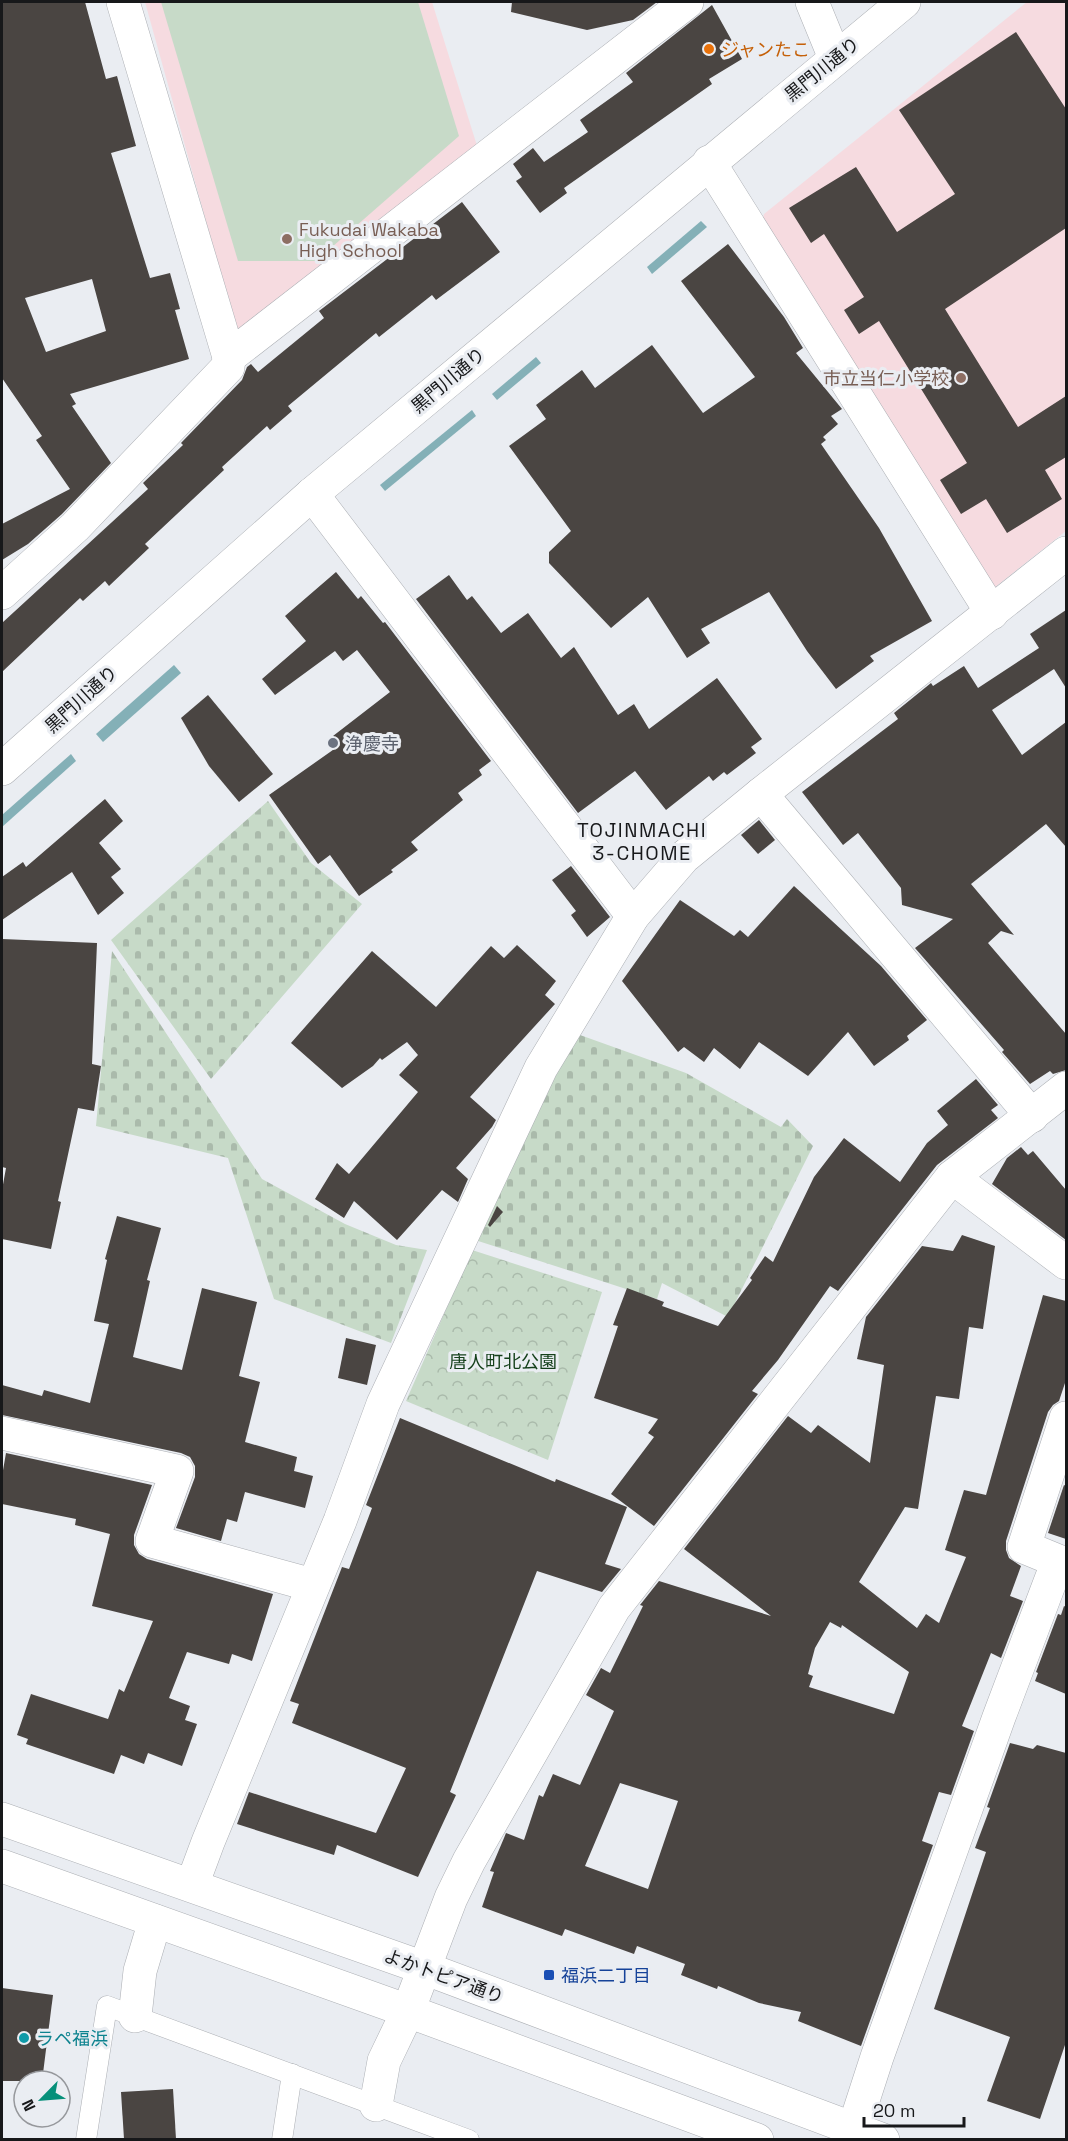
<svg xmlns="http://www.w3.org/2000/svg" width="1068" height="2141" font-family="'Space Grotesk','Noto Sans JP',sans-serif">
	<defs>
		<pattern id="forest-crowns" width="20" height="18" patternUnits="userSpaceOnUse" patternTransform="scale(1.5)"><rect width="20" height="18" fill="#c7dac8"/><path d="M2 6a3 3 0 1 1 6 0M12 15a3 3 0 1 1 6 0" fill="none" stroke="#aabaab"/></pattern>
		<pattern id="cemetery-stones" width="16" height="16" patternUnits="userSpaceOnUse" patternTransform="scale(1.5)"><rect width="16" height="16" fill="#c7dac8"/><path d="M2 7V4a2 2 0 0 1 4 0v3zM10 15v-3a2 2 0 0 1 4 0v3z" fill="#aabaab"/></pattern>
	</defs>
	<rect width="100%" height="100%" fill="#eaedf2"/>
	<!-- education -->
	<g fill="#f6dbe0">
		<polygon points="145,2 432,2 478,149 243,333 236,329"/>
		<polygon points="1027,2 1066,2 1066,531 989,592 761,226 764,214"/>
	</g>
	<!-- green -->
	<polygon fill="#c7dac8" points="161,2 418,2 459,136 316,261 238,261"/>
	<!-- forest -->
	<polygon fill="url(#forest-crowns)" points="472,1250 602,1292 548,1460 406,1401"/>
	<!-- cemetery -->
	<g fill="url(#cemetery-stones)">
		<polygon points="268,801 311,863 362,904 211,1079 111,940"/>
		<polygon points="112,951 262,1179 345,1224 396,1245 427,1250 391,1343 274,1299 228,1158 96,1126"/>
		<polygon points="580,1035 686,1073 781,1127 787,1119 813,1146 728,1317 662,1283 657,1299 475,1240 549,1083"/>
	</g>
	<!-- water -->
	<g fill="#84b0b7">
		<polygon points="701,221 707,227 652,274 647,267"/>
		<polygon points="536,357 541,363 497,400 492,394"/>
		<polygon points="472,410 476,416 385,491 380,485"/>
		<polygon points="174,665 181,673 103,742 96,734"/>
		<polygon points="71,754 76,761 2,827 2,815"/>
	</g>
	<!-- building -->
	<g fill="#4a4542" fill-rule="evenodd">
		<path d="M2 2H85L106 79 117 76 136 146 111 153 150 278 170 273 180 309 175 310 189 359 70 394 76 404 72 406 111 463 62 514 28 544 2 560V524L70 489 36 440 42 436 2 378ZM92 279 106 331 46 352 25 298Z"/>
		<polygon points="512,2 657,2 633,20 587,30 511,12"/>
		<polygon points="712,5 742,59 709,79 712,84 564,188 567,193 540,213 516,181 522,177 513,164 533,148 544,162 588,132 580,120 633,82 626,73"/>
		<polygon points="1016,32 1066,109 1066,228 945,309 1018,427 1066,396 1066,457 1045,470 1062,499 1007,533 986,499 961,514 940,480 967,463 879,321 859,334 844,310 864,297 824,234 811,243 789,208 856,167 897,232 955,194 899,110"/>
		<polygon points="462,202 500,252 436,300 432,295 379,337 376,333 288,406 292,411 270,430 267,426 222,467 224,470 145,544 149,548 109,586 105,581 83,601 80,598 2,672 2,623 148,489 143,483 183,445 181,443 242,380 247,367 251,364 258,372 324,318 319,311"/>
		<polygon points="728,244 784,317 803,348 796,353 842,409 831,416 838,424 823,437 826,440 821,444 879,528 932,621 870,656 874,661 836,689 807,651 769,592 701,629 710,643 687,658 648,597 611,628 549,563 549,552 571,531 509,446 546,419 536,405 582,370 595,388 652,345 703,413 755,377 681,281"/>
		<polygon points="336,572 358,599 361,596 383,623 385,622 491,761 479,770 482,775 458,793 463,800 411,842 418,850 391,870 393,872 359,896 330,855 318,864 269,795 340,745 333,736 390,692 357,650 343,661 335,651 275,695 262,679 306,641 285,616"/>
		<polygon points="449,575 467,600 472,596 501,633 528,613 561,658 574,647 618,715 634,704 649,729 717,678 762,739 751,747 756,753 727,775 724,772 713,781 709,776 666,810 635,771 578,813 416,599"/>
		<polygon points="1066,610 1066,688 1054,669 992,710 1022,755 1066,722 1066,847 1046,824 971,884 1014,935 1001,931 988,943 1066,1034 1066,1070 1053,1074 1050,1071 1030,1084 1002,1052 1004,1050 915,948 953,919 902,905 901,888 858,833 843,845 802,792 898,719 894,713 931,683 933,686 964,666 978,688 1039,648 1030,634"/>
		<polygon points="208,695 273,774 239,802 209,766 181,718"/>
		<polygon points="105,799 123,821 99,843 121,869 111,877 124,893 98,915 72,872 2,920 2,877 23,862 26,867"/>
		<polygon points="759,820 775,840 758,854 741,835"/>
		<polygon points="571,866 610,917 587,937 571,915 576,911 552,880"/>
		<polygon points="794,886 881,966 927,1020 907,1036 909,1040 874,1066 848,1032 808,1076 759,1042 740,1069 714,1048 704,1062 684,1047 678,1052 622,981 680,900 734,936 740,930 748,937"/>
		<polygon points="2,939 97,943 92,1064 101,1066 94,1111 78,1108 58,1201 61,1202 51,1249 2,1239 2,1190 6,1168 2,1167"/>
		<polygon points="517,945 556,981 545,995 555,1004 470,1097 496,1120 492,1127 456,1168 468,1179 458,1202 442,1190 397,1240 354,1201 344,1218 315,1199 337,1163 349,1174 418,1092 399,1075 418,1055 407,1042 382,1060 380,1058 373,1066 342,1088 291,1043 372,951 436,1007 491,946 504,958"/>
		<polygon points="976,1079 998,1105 991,1110 998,1118 937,1165 838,1291 830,1286 778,1360 752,1391 758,1394 654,1526 611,1494 654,1437 648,1433 658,1419 594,1398 618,1326 613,1325 627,1288 664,1302 662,1306 718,1326 752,1280 750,1278 765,1256 773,1262 814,1177 844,1138 900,1182 927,1143 948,1125 937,1111"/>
		<polygon points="1021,1147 1028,1155 1033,1151 1066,1190 1066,1240 992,1184 1007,1158"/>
		<polygon points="497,1206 503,1212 490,1227 488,1225"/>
		<polygon points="117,1216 161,1228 147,1280 150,1281 133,1357 182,1370 202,1288 257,1302 239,1376 260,1382 245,1442 297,1457 294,1471 313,1476 305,1508 245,1492 237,1522 227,1519 221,1541 176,1528 195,1477 195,1466 190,1457 181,1453 2,1415 2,1385 42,1396 44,1390 90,1403 109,1324 94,1321 107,1260 105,1259"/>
		<path d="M962 1235 995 1246 983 1329 969 1327 959 1399 936 1396 918 1509 905 1507 859 1582 917 1628 926 1614 939 1623 966 1557 945 1550 964 1490 986 1495 1043 1295 1066 1301V1380L1059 1401 1053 1405 1048 1412 1006 1541V1550L1009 1558 1021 1566 1010 1596 1023 1601 1001 1658 991 1653 962 1726 974 1731 951 1795 939 1792 922 1841 933 1845 861 2046 798 2021 801 2012 759 2003 718 1986 717 1989 681 1975 685 1964 637 1946 634 1954 565 1929 562 1936 482 1907 494 1872 490 1871 504 1838 506 1833 524 1840 539 1795 543 1797 553 1774 580 1785 614 1711 586 1695 601 1668 610 1673 643 1606 640 1605 659 1581 771 1616 684 1549 788 1416 811 1433 818 1425 870 1463 884 1365 857 1359 866 1317 922 1246 953 1251ZM830 1622 841 1628 842 1625 909 1672 894 1714 809 1687 813 1676 808 1674 815 1648ZM620 1783 678 1801 648 1889 585 1866Z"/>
		<polygon points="346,1338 376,1345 367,1385 338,1378"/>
		<polygon points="400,1418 555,1482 556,1479 627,1507 605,1564 621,1569 602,1592 537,1571 450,1792 456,1795 418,1877 337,1845 334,1855 237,1824 249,1792 376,1833 406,1768 292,1723 299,1704 290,1701 342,1567 349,1569 372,1508 366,1505"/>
		<polygon points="6,1453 152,1485 134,1535 134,1545 139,1554 147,1559 273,1594 252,1661 232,1654 229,1664 187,1652 169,1698 190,1706 185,1720 197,1724 182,1766 148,1753 144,1764 121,1755 114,1774 26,1744 28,1739 17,1735 31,1694 108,1719 119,1689 124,1692 153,1621 92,1606 110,1534 75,1525 76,1519 2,1504 2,1476"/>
		<polygon points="1064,1485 1066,1486 1066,1539 1048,1533"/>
		<polygon points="1064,1606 1066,1607 1066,1694 1035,1681 1038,1673 1036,1672 1058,1614 1061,1615"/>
		<polygon points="1010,1743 1033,1749 1037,1745 1066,1753 1066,2042 1040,2119 987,2101 1010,2037 934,2009 986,1852 975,1848 990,1808 987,1807"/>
		<polygon points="2,1988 53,1995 42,2081 2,2081"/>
		<polygon points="173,2089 176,2139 124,2139 121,2092"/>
	</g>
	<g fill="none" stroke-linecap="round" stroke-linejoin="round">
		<defs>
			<g id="lane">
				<polyline points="86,2140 107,2006 469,2140"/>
				<polyline points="282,2140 292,2074"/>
			</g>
			<g id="street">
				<polyline points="123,2 229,357 687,2"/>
				<polyline points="709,162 992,613"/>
				<polyline points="312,494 633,916"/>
				<polyline points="2,593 75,527 228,367 229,357"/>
				<polyline points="761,794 1032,1116"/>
				<polyline points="952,1177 1066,1263"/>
				<polyline points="2,1433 177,1471 152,1541 312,1585"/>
				<polyline points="192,1885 208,1842 340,1521 383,1404 541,1068 633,916 684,857 761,794 1066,553"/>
				<polyline points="135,2016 140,1971 155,1921"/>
				<polyline points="376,2105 384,2061 408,2011 451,1898 469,1861 614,1608 952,1177 1066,1088"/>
				<polyline points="854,2128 877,2057 999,1717 1058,1561 1024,1547 1066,1418"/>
			</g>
			<g id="secondary">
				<polyline points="812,2 835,58"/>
				<polyline points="2,769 312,494 904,2"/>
				<polyline points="2,1819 424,1968 883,2140"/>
				<polyline points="2,1866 408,2011 757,2140"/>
			</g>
		</defs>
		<!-- lane casing -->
		<use href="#lane" stroke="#acafb4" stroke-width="21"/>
		<!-- street casing -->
		<use href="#street" stroke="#acafb4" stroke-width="34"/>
		<!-- secondary casing -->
		<use href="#secondary" stroke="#acafb4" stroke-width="34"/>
		<!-- lane -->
		<use href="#lane" stroke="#fff" stroke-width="20"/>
		<!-- street -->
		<use href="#street" stroke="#fff" stroke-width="33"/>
		<!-- secondary -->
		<use href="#secondary" stroke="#fff" stroke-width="33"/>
	</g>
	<!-- markers -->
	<circle fill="#e8710a" stroke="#eaedf2" stroke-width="2" cx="709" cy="49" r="6"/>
	<g fill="#8d6e63" stroke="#eaedf2" stroke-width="2">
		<circle cx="287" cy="239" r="6"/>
		<circle cx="961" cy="378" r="6"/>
	</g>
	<circle fill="#6b7280" stroke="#eaedf2" stroke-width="2" cx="333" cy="743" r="6"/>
	<rect fill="#1a4fb4" stroke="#eaedf2" stroke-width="2" x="543" y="1969" width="12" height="12" rx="3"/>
	<circle fill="#0f9aa8" stroke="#eaedf2" stroke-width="2" cx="24" cy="2038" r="6"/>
	<g text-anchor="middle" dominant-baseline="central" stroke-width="6" stroke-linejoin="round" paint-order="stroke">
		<!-- food labels -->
		<g font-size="18" fill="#c56008" stroke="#eaedf2" text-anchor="start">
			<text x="721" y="49">ジャンたこ</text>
		</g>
		<!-- street labels -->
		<g font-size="18" fill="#17181a" stroke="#eaedf2">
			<text transform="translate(822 69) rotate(-39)">黒門川通り</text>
			<text transform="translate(448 380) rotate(-40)">黒門川通り</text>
			<text transform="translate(81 699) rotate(-42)">黒門川通り</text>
			<text transform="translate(444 1976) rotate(20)">よかトピア通り</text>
		</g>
		<!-- education labels -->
		<g font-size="18" fill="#785e54" stroke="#eaedf2" text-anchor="start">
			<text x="299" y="229">Fukudai Wakaba<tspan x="299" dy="21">High School</tspan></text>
			<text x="949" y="378" text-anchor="end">市立当仁小学校</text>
		</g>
		<!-- worship labels -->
		<g font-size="18" fill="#5b616d" stroke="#eaedf2" text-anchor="start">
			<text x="345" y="743">浄慶寺</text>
		</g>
		<!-- park labels -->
		<g font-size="18" fill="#15401b" stroke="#eaedf2">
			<text x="503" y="1361">唐人町北公園</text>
		</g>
		<!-- transit labels -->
		<g font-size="18" fill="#164399" stroke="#eaedf2" text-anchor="start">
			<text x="561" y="1975">福浜二丁目</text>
		</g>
		<!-- culture labels -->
		<g font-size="18" fill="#0d838f" stroke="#eaedf2" text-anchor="start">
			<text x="36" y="2038">ラペ福浜</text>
		</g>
		<!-- neighbourhood labels -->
		<g font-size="20" letter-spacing="1.5" fill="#17181a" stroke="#eaedf2">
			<text x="642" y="830">TOJINMACHI<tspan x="642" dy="23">3-CHOME</tspan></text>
		</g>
	</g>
	<!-- border -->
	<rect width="1068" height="2141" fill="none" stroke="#17181a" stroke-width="6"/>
	<!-- north arrow -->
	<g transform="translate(42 2099) rotate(245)"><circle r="28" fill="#eaedf2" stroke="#96989c" stroke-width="1.5"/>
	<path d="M0-4.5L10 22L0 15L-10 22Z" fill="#06907a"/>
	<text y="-9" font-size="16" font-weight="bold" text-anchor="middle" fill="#17181a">N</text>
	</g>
	<!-- scale -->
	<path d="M864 2117v9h100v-9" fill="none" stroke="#17181a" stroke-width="3"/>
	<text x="873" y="2117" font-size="18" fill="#17181a" stroke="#eaedf2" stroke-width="4.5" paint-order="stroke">20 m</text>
</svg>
